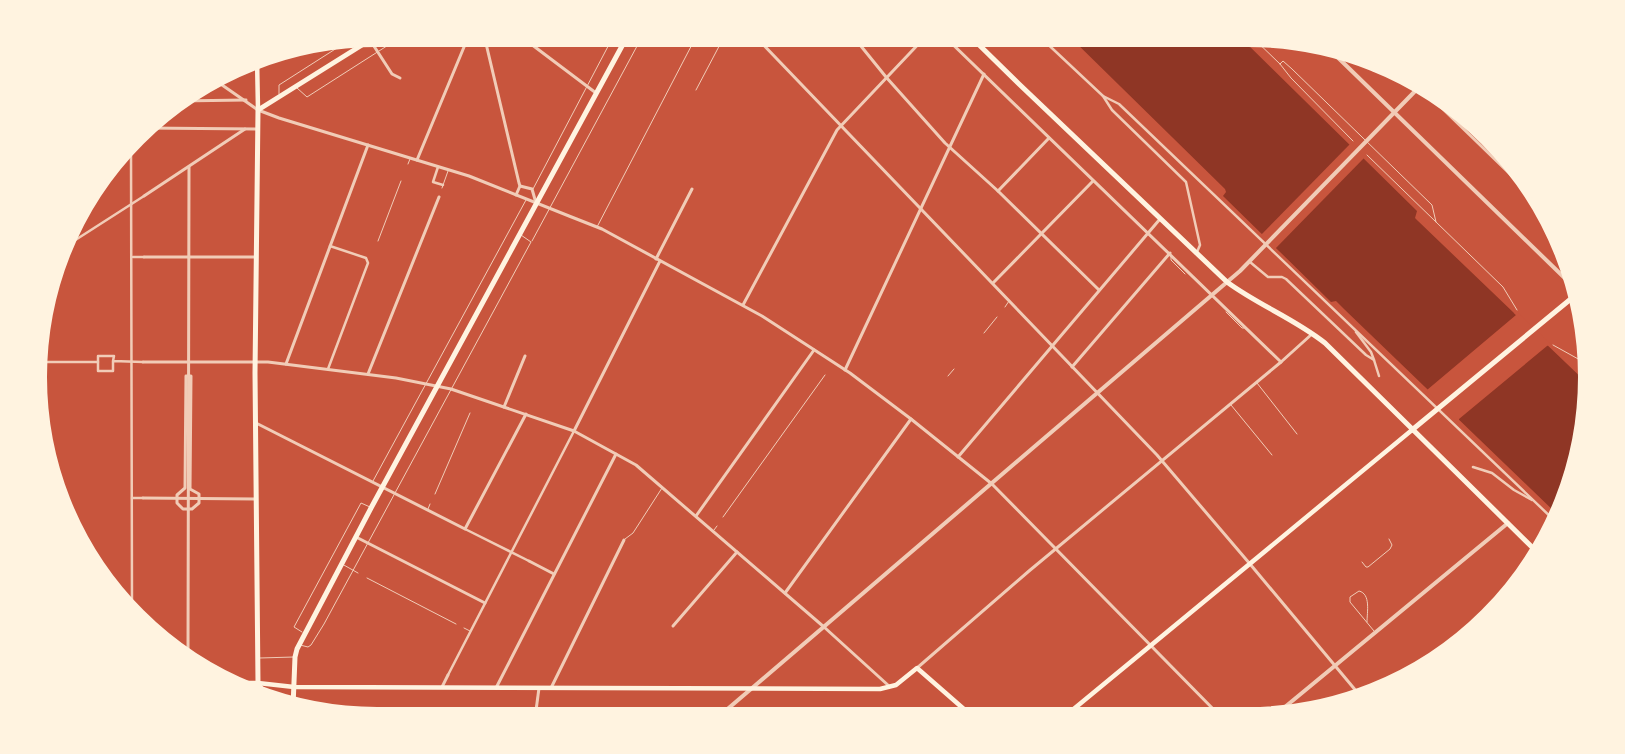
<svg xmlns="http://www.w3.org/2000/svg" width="1625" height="754" font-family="'Fira Sans Condensed',sans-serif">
	<rect width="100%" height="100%" fill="#c8553d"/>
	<!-- water -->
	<polygon fill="#8f3625" points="1068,35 1238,35 1417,211 1415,218 1418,221 1589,385 1583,443 1564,508 1559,516 1344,309 1336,301 1331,302 1223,196 1226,192 1225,189"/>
	<!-- pier -->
	<g fill="#c8553d">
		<polygon points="1351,143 1365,157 1274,250 1260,236"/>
		<polygon points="1516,311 1552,345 1551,347 1549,345 1547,346 1459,419 1459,423 1423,388 1427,390 1516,315 1514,313"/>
	</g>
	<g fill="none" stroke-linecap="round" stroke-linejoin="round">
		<!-- service -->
		<g stroke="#f1ccb7" stroke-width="1">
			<polyline points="1250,35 1280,64 1291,78 1353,141"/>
			<polyline points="1280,64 1283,61 1292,69 1432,205 1436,222"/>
			<polyline points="297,88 307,97 404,35"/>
			<polyline points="696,90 725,35"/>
			<polyline points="279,94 279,85 351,39"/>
			<polyline points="1367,155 1503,287 1517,310"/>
			<polyline points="408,164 410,159"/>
			<polyline points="442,188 448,171"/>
			<polyline points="533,189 614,35"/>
			<polyline points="597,227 697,35"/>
			<polyline points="378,241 401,181"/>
			<polyline points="532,241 643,35"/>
			<polyline points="1171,256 1171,260 1185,274"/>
			<polyline points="1005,307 1009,301"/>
			<polyline points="1226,312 1242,328 1244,328"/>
			<polyline points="984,333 997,317"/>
			<polyline points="1553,345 1580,360 1589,369"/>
			<polyline points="948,376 954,369"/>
			<polyline points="1257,383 1297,434"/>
			<polyline points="1231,405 1272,455"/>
			<polyline points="373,481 526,200"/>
			<polyline points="435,494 470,413"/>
			<polyline points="428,509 430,504"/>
			<polyline points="723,517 825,375"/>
			<polyline points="714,530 717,526"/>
			<polyline points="625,539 633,533 662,488"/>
			<polyline points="1362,562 1366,567 1368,567 1390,549 1392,545 1389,539"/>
			<polyline points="342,564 358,573"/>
			<polyline points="367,578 456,624"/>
			<path d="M1367 622C1367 612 1371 594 1359 591L1350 597V602L1374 631"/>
			<polyline points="464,628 470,631"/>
			<polyline points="302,632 294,627 361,503 370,507"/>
			<polyline points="300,645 308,647 311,645 324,624 531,242 521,235"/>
			<polyline points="260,658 294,657"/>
		</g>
		<!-- pedestrian -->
		<g stroke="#f1ccb7" stroke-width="2.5">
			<polyline points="1038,35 1103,96 1112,110 1186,182 1200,245 1197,252"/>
			<polyline points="1103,96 1119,104 1556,522"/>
			<polyline points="438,167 433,182 443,185"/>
			<polyline points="66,246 144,196"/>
			<polyline points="133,257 144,257"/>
			<polyline points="1250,262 1268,277 1282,277 1286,279 1366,355 1374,360 1371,352 1356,332"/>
			<polyline points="1374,360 1379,376"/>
			<polyline points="113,361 113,371 98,371 98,356 114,356 113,361 143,362"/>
			<polyline points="36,362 98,362"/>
			<polyline points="328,369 368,263 366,258 330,246"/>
			<polyline points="1473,467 1492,473 1514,490 1532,500"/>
			<polyline points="132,498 143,498"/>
			<polyline points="465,529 529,561"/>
			<polyline points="130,607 132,607 131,145"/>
			<polyline points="448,675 574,431"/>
		</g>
		<!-- minor -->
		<g stroke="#f1ccb7" stroke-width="3">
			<polyline points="479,35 484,37"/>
			<polyline points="484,35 519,183 520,186 516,195"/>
			<polyline points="519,35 596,93"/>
			<polyline points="754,35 1157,455 1250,564 1362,698"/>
			<polyline points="852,35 886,77 945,143 998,191 1099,290"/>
			<polyline points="943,35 1281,362"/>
			<polyline points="370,40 392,74 400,78"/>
			<polyline points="212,78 258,110 279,118 469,176 569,216 602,229 762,316 850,373 911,419 992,484 1220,716"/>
			<polyline points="1411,78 1542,205"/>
			<polyline points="178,101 246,100"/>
			<polyline points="145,128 258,129"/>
			<polyline points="417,160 469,35"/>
			<polyline points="520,186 532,189 536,203"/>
			<polyline points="998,191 1049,138"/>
			<polyline points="144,196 245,129"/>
			<polyline points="144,257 255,257"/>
			<polyline points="656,259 692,189"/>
			<polyline points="993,283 1093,181"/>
			<polyline points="743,305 837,130 927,35"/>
			<polyline points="143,362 268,362 396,378 451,389 574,431 636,465 824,627 889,686"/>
			<polyline points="286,364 368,145"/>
			<polyline points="1072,367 1170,253"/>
			<polyline points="845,370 984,74"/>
			<polyline points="368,374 439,197"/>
			<polygon points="186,376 191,376 190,489 199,494 199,503 192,509 183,509 177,503 177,495 185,488"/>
			<polyline points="504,407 525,356"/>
			<polyline points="256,423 465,529 526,414"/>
			<polyline points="574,431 660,261"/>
			<polyline points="958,457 1160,219"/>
			<polyline points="143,498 256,499"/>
			<polyline points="696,516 814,350"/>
			<polyline points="356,537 485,603"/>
			<polyline points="529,561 554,574"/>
			<polyline points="785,593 911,419"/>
			<polyline points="673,626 737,552"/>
			<polyline points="188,657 189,167"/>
			<polyline points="917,668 1029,571 1281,362 1312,334"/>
			<polyline points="442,687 448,675"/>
			<polyline points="496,688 616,454"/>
			<polyline points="551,688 624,540"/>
			<polyline points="535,718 539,688"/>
		</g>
		<!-- tertiary -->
		<g stroke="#f1ccb7" stroke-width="4">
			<polyline points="1325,45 1577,290"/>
			<polyline points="1274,716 1508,523"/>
			<polyline points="717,718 1240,271 1422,84"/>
		</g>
		<!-- secondary -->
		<g stroke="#fff3e0" stroke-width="4.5">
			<polyline points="257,57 258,110"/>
			<polyline points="230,683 258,683 294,687 880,689 896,685 917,668 973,717"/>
			<polyline points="1064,717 1412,430"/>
		</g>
		<!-- primary -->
		<g stroke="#fff3e0" stroke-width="5">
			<path d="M969 35 1019 84 1227 282C1258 305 1295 319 1325 343L1538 553"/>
			<polyline points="1360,55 1374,69"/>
			<polyline points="1412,430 1578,293"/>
			<polyline points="267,699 258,683 255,373 258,110 378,35"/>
			<polyline points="293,707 295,657 297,649 371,508 628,35"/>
		</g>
	</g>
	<!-- crop -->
	<path d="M0 0H1625V754H0ZM377 44H1248A333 333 0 0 1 1581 377V377A333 333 0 0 1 1248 710H377A333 333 0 0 1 44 377V377A333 333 0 0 1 377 44Z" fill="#fff3e0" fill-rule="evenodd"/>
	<path fill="none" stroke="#fff3e0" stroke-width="6" d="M377 44H1248A333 333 0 0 1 1581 377V377A333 333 0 0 1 1248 710H377A333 333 0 0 1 44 377V377A333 333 0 0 1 377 44Z"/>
</svg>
